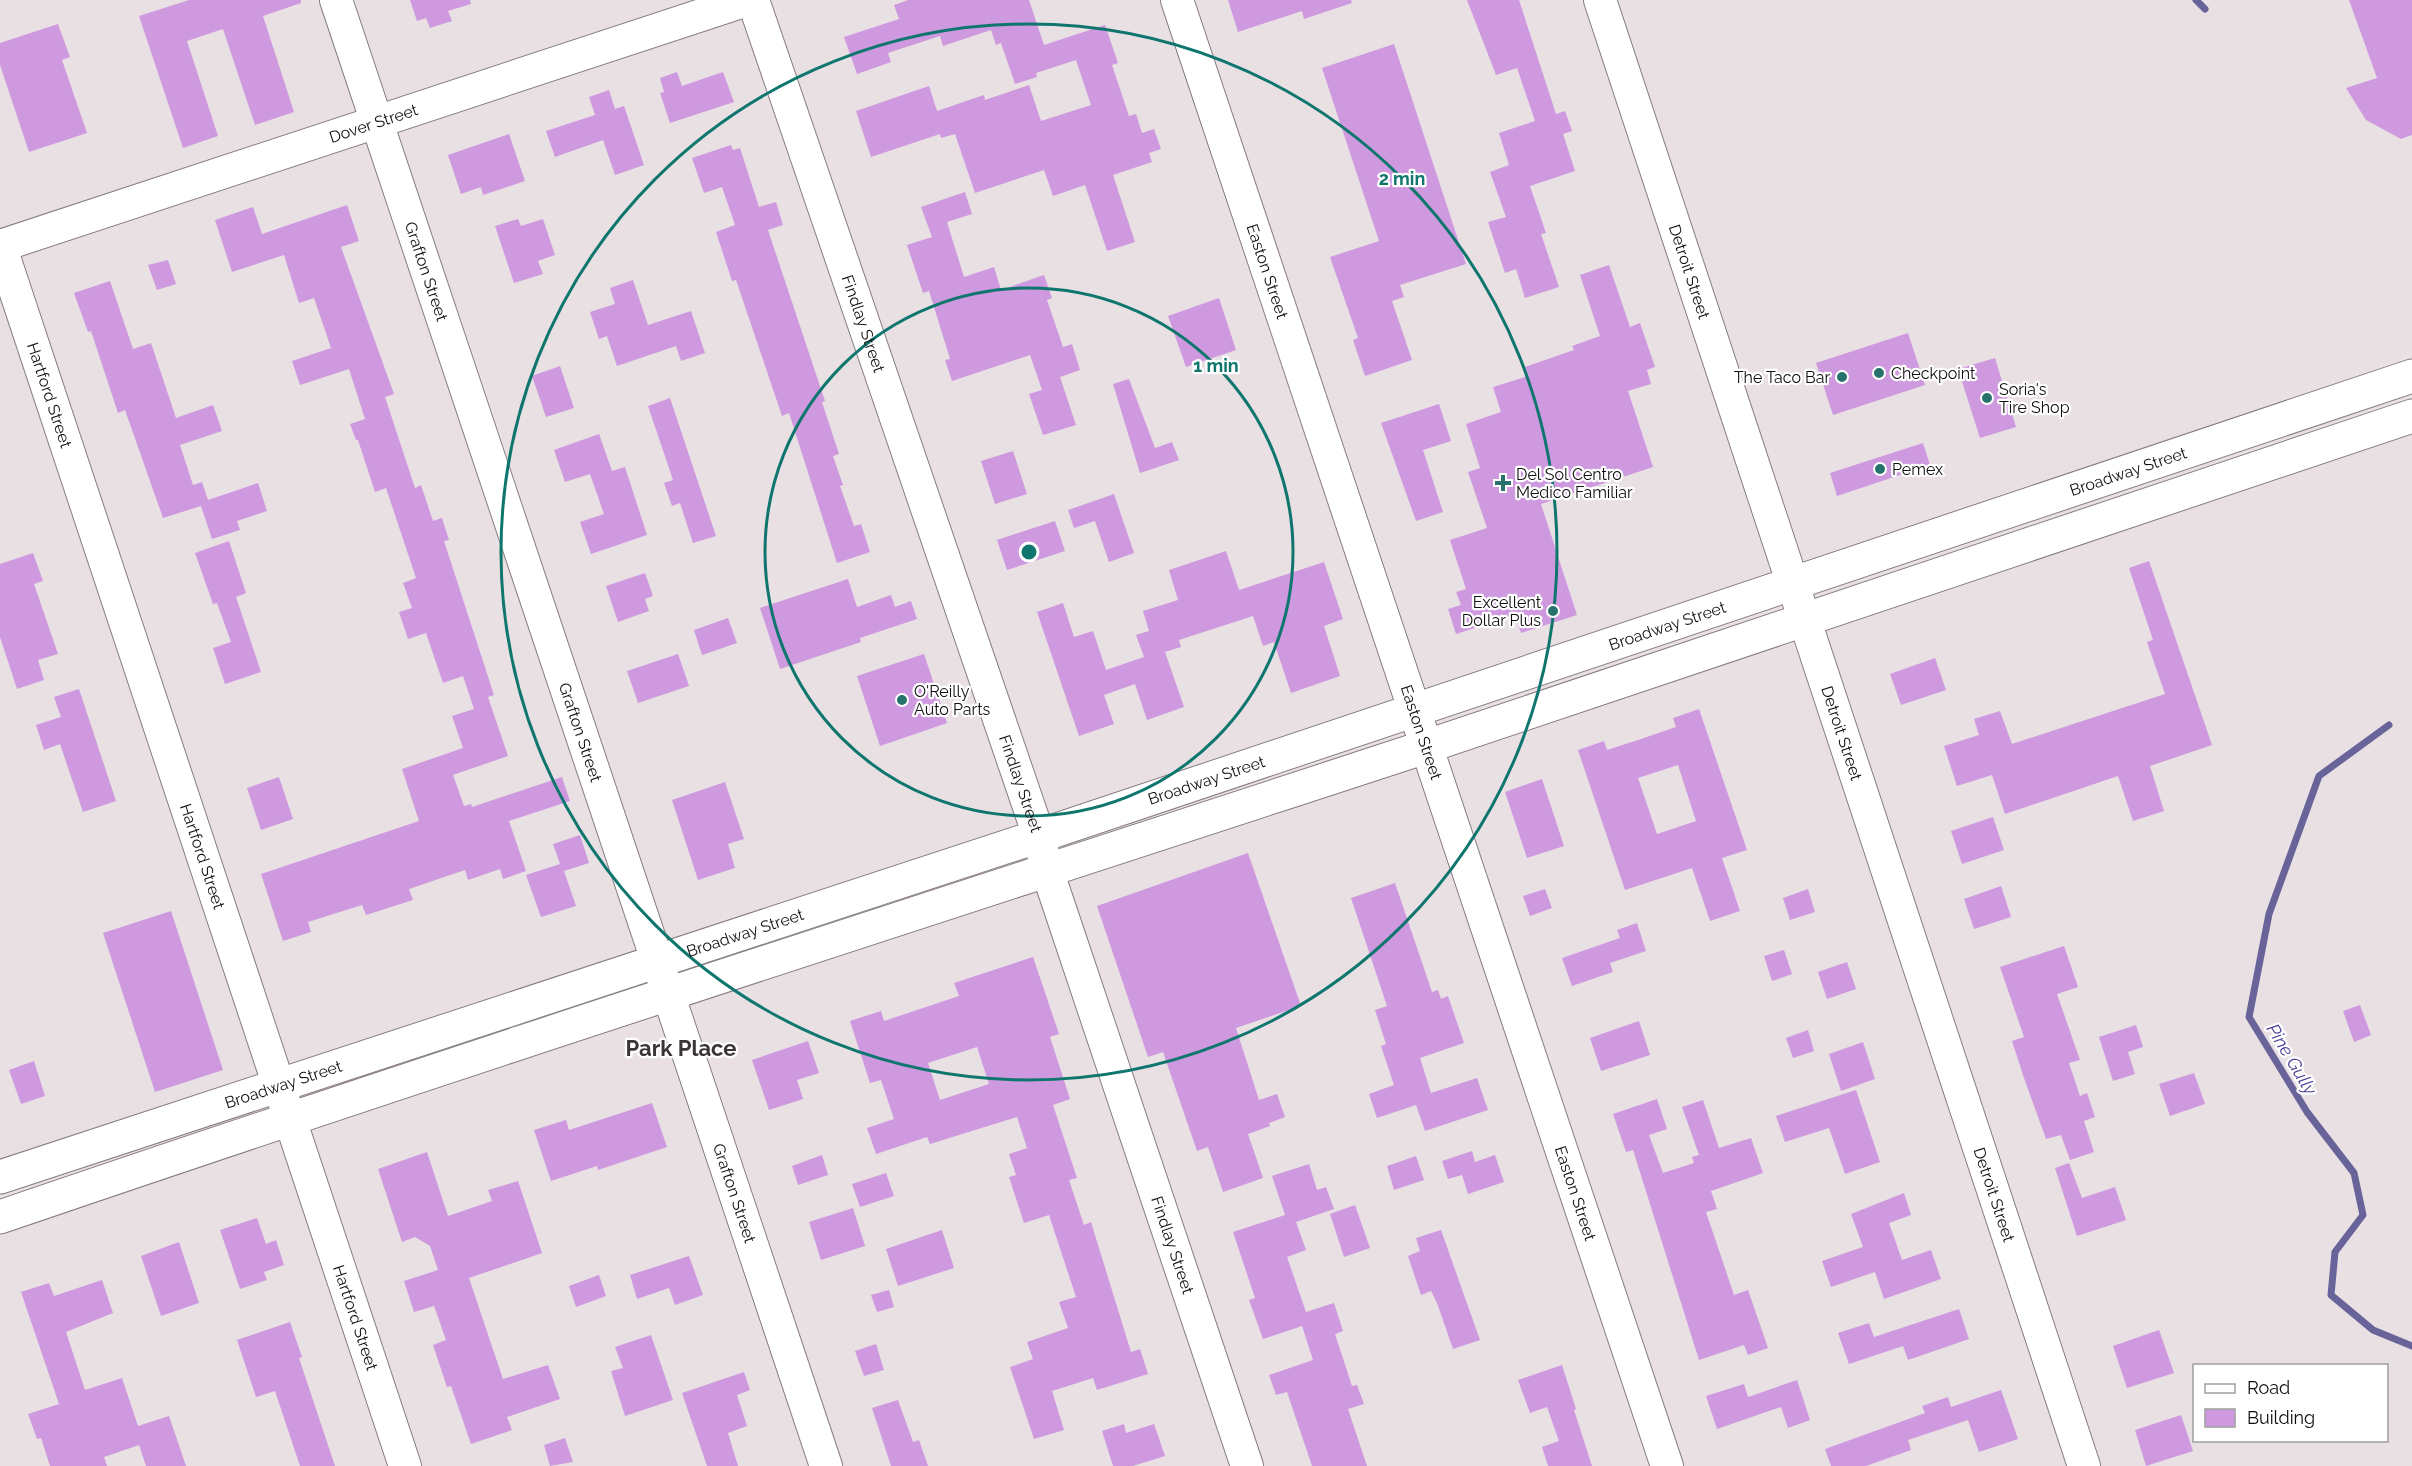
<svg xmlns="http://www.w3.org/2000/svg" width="2412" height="1466" font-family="Raleway,sans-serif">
	<rect width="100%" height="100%" fill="#e9e0e4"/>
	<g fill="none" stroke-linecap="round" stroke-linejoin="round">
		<!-- stream -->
		<g stroke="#686399" stroke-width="7">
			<polyline points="2196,0 2205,9"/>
			<polyline points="2389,725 2319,776 2269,914 2249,1017 2307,1112 2354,1173 2363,1215 2335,1252 2331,1295 2373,1330 2412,1346"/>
		</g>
	</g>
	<!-- building -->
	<g fill="#ce99df" fill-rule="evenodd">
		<polygon points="189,0 301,0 301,3 263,16 294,112 255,125 223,29 187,41 218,136 183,148 139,16"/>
		<polygon points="410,0 470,0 471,4 448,11 452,21 430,28 426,18 417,21"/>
		<polygon points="908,0 1029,0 1044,45 1105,25 1118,63 1112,65 1129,116 1136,114 1142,133 1154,129 1161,149 1149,153 1152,162 1113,175 1135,242 1107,251 1085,185 1053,196 1044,170 975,193 955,134 941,138 940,134 871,157 856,111 929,86 937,111 984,95 985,100 1029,85 1041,121 1091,105 1076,60 1036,73 1037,77 1015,84 1001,43 996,45 991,30 943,46 940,36 888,53 891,62 857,74 844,37 899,19 894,5"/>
		<polygon points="1228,0 1351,0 1352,3 1304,19 1302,11 1238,32"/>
		<polygon points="1467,0 1519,0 1556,114 1565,111 1572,131 1563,134 1575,171 1530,186 1546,233 1541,234 1559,287 1525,298 1516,269 1505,273 1488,222 1506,217 1490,172 1509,165 1499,133 1535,121 1517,68 1496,75"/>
		<polygon points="2349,0 2412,0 2412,135 2401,139 2366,120 2346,88 2377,78"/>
		<polygon points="58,24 70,57 62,60 87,133 29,152 0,65 0,43"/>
		<polygon points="1394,44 1466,264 1400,285 1404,297 1392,301 1412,360 1365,376 1353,340 1358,338 1330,257 1379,241 1322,68"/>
		<polygon points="677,72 682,86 723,72 734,102 670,123 660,93 664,92 660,78"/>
		<polygon points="609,90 615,109 624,106 644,165 615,175 603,140 555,157 546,131 595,115 589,97"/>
		<polygon points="509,134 525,181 483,195 481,187 461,194 448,155"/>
		<polygon points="731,145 733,150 740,148 759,207 776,202 783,225 768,230 825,401 822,402 839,454 833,456 843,485 840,486 854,526 861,524 870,552 837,563 789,413 782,416 736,280 732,281 716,232 735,225 722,187 704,193 692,158"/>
		<polygon points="965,192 972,214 947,222 964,277 994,267 1001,290 1044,275 1052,298 1047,300 1063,347 1072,344 1080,370 1060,377 1076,425 1043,435 1029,394 1042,390 1030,355 952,381 945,360 950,359 929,291 923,293 907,245 932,237 921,207"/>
		<polygon points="347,205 359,241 341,247 394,394 385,397 415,488 421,485 433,521 442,518 449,540 444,541 494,695 488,697 508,756 453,775 464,806 471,804 472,807 562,777 570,801 509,821 526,871 503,879 500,869 468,880 465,870 409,889 413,900 366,915 362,905 308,922 311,932 283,941 261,874 419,821 402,769 463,748 452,716 474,709 463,676 443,683 426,633 408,639 399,612 412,608 403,583 416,578 386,488 375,492 358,440 356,440 350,424 365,419 349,369 300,385 292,361 331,348 314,298 299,303 284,255 232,272 215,220 253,207 262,234"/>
		<polygon points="518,219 521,226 543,219 555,255 538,261 543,274 514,283 495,226"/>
		<polygon points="168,260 176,284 157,290 148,265"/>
		<polygon points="1609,265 1630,327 1640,323 1655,367 1647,370 1651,384 1628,391 1653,467 1541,504 1577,615 1521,633 1515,615 1456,634 1448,609 1461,605 1456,592 1466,589 1450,540 1487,528 1468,472 1480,468 1466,424 1501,412 1493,387 1528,376 1525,367 1574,350 1572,346 1600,336 1580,275"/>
		<polygon points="633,280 648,325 691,311 705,353 681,361 676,346 617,366 607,336 599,339 590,312 615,304 610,288"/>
		<polygon points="110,281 133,349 151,343 176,418 213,405 222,431 180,445 193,485 202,482 208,500 258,483 267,511 237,521 240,530 212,539 201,506 163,518 125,410 118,413 91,331 88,332 74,293"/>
		<polygon points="1219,298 1236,350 1186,367 1168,316"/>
		<polygon points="1908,333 1925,385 1833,415 1816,363"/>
		<polygon points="1995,358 2016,427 1980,438 1958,369"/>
		<polygon points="560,366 574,408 546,417 532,376"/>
		<polygon points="1129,379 1155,448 1172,442 1179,460 1140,473 1113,384"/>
		<polygon points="670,398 716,536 693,543 680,503 672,506 664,483 673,480 648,406"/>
		<polygon points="1439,404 1451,441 1423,450 1443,512 1416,521 1381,423"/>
		<polygon points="599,434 612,471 625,467 647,535 591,554 580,522 604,514 590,474 565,482 554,450"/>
		<polygon points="1923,443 1930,465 1837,496 1830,473"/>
		<polygon points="1013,451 1027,494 995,504 981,461"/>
		<polygon points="1114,494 1134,553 1109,562 1095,521 1074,528 1068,510"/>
		<polygon points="1055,521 1065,551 1007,570 997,540"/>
		<polygon points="229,541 246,593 236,597 261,672 225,684 213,648 231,642 217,603 213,604 195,553"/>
		<polygon points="1226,551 1239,590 1324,562 1343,619 1324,626 1340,676 1291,693 1274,642 1263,646 1253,616 1179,640 1181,647 1165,652 1184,707 1147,720 1135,684 1104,695 1114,724 1079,736 1037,612 1063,603 1074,637 1093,631 1106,670 1144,657 1136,635 1149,631 1143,611 1178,600 1169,570"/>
		<polygon points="33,553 43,581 34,584 58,654 38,660 44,680 17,689 0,637 0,564"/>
		<polygon points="2149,561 2212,745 2150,766 2164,811 2133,821 2118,776 2005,814 1992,775 1957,786 1944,746 1979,735 1974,719 2000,711 2012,744 2165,694 2147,642 2153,640 2129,568"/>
		<polygon points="645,573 653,596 645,599 649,611 618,622 606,586"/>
		<polygon points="848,579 857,607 891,595 895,607 911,601 917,619 860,638 861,642 780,669 760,608"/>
		<polygon points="728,618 737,643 702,655 694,630"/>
		<polygon points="678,654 689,686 638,703 627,671"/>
		<polygon points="924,654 947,723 880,746 857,676"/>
		<polygon points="1935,658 1946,690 1901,705 1890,674"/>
		<polygon points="79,689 116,801 83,812 60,744 44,750 36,725 61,717 54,697"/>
		<path d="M1699 709 1747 850 1722 858 1740 911 1710 921 1692 868 1625 890 1578 750 1604 741 1607 750 1638 740 1676 727 1673 718ZM1678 765 1696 821 1657 834 1638 778Z"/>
		<polygon points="279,777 293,819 261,830 247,788"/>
		<polygon points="1542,779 1564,846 1527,858 1505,792"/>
		<polygon points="725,782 744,839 728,844 735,868 698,880 672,800"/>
		<polygon points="1993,817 2004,850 1962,864 1951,831"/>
		<polygon points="580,835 589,863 564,871 576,906 541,917 526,875 560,864 553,844"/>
		<polygon points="1248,853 1301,1006 1236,1028 1259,1100 1277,1094 1285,1117 1269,1123 1270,1126 1248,1134 1263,1178 1223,1192 1208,1147 1197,1151 1163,1052 1148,1057 1097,906"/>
		<polygon points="1395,883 1432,992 1438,990 1441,999 1448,996 1464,1043 1420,1058 1431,1093 1477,1078 1488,1110 1425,1131 1416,1105 1377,1118 1369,1094 1394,1085 1381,1046 1386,1044 1375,1010 1387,1006 1351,898"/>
		<polygon points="2001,886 2011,917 1974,929 1964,899"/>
		<polygon points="1545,889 1552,908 1530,916 1523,896"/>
		<polygon points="1808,889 1815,912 1790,920 1783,898"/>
		<polygon points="171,911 223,1070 155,1092 103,933"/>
		<polygon points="1637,923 1646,951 1610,963 1613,972 1572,986 1562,958 1620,938 1617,930"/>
		<polygon points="2064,946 2078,987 2057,994 2080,1060 2069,1063 2080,1096 2087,1093 2095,1117 2084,1121 2094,1152 2070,1160 2061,1135 2046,1139 2024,1078 2012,1041 2024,1037 2000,967"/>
		<polygon points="1784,950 1792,974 1772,981 1764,956"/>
		<path d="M1033 957 1059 1034 1050 1037 1070 1099 1053 1105 1077 1178 1069 1180 1084 1225 1091 1222 1131 1352 1140 1349 1148 1374 1097 1390 1093 1378 1052 1391 1064 1430 1034 1439 1010 1367 1033 1359 1027 1342 1068 1328 1059 1302 1076 1297 1049 1215 1024 1223 1009 1177 1016 1175 1009 1154 1027 1148 1017 1117 930 1144 927 1137 876 1154 867 1128 894 1119 881 1080 870 1083 850 1021 881 1011 884 1021 959 996 954 983ZM977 1047 989 1084 940 1100 928 1063Z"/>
		<polygon points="1847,962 1856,989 1827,999 1818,972"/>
		<polygon points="2360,1005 2371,1035 2354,1042 2343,1011"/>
		<polygon points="1639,1021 1650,1055 1601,1071 1590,1038"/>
		<polygon points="2136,1025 2143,1047 2128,1052 2135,1074 2113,1081 2099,1037"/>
		<polygon points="1808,1030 1814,1051 1793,1058 1786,1038"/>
		<polygon points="808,1041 819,1073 797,1080 803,1099 769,1110 752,1060"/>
		<polygon points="1863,1042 1875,1079 1841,1091 1829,1054"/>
		<polygon points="34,1061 45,1096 21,1104 9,1070"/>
		<polygon points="2194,1073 2205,1104 2170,1116 2159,1084"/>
		<polygon points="1856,1090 1880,1162 1845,1174 1829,1128 1785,1142 1776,1116"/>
		<polygon points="1657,1099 1667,1129 1649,1135 1663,1173 1694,1163 1692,1157 1699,1155 1682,1107 1703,1100 1719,1148 1751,1138 1763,1173 1711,1191 1717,1209 1706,1212 1734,1295 1748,1290 1768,1348 1748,1355 1744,1345 1699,1360 1633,1150 1626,1152 1613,1114"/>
		<polygon points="652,1103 667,1147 598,1170 597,1166 551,1181 534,1130 566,1120 569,1130"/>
		<polygon points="1472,1151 1475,1162 1495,1155 1504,1182 1468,1194 1462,1175 1448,1179 1442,1161"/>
		<polygon points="427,1152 448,1216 492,1201 488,1190 518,1181 542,1253 469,1278 503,1379 548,1365 560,1399 507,1417 512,1430 471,1444 451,1386 447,1387 433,1345 446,1340 434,1306 414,1312 404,1281 438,1270 430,1246 415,1237 402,1242 378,1169"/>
		<polygon points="822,1155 828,1175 798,1185 792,1166"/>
		<polygon points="1416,1156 1424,1180 1394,1190 1387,1166"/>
		<polygon points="2069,1163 2082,1198 2115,1187 2126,1220 2077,1236 2055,1168"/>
		<polygon points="1309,1164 1317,1190 1326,1187 1334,1209 1296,1222 1306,1250 1287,1257 1306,1312 1334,1303 1343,1331 1335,1334 1352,1386 1357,1385 1364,1404 1348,1409 1367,1466 1312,1466 1287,1392 1276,1395 1269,1375 1313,1360 1302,1326 1263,1339 1249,1300 1255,1298 1233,1232 1285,1215 1272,1176"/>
		<polygon points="886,1173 894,1196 860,1207 852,1184"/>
		<polygon points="1904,1193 1911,1215 1889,1223 1902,1260 1931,1250 1941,1279 1884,1299 1875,1272 1831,1287 1822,1261 1863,1247 1851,1214"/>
		<polygon points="1355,1205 1370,1248 1344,1257 1330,1214"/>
		<polygon points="853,1208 865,1246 821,1260 809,1222"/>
		<polygon points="257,1218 266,1244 276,1240 284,1265 264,1272 267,1280 240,1289 220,1230"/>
		<polygon points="942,1230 954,1268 898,1286 886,1249"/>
		<polygon points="1441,1230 1480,1340 1453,1349 1437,1303 1431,1291 1421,1295 1408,1256 1420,1251 1416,1238"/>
		<polygon points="179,1242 199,1303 161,1316 141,1256"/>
		<polygon points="689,1256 703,1295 675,1305 669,1288 637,1299 630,1275"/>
		<polygon points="599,1275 606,1296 576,1307 569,1286"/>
		<polygon points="102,1280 113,1313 66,1332 85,1390 122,1378 138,1426 169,1416 186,1466 146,1466 139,1445 104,1457 107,1466 50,1466 41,1438 37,1439 28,1414 59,1404 21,1292 49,1283 54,1296"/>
		<polygon points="889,1290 894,1307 877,1312 871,1295"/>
		<polygon points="1959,1309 1969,1339 1908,1360 1903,1346 1849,1364 1838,1333 1869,1323 1874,1337"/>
		<polygon points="290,1322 302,1357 299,1358 335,1466 300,1466 275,1391 256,1397 237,1340"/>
		<polygon points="2159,1330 2174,1373 2127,1388 2113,1346"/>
		<polygon points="651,1335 673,1400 625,1416 611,1371 623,1368 615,1347"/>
		<polygon points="876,1344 884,1370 864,1376 855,1351"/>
		<polygon points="1562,1365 1576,1409 1574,1410 1592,1466 1548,1466 1542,1447 1559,1441 1547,1407 1530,1413 1518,1380"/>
		<polygon points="744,1372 750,1390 737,1395 747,1426 728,1433 738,1466 707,1466 682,1393"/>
		<polygon points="1797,1380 1810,1420 1788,1428 1781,1407 1717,1429 1706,1396 1744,1384 1748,1397"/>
		<polygon points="2001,1390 2018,1439 1979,1452 1968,1420 1908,1440 1911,1450 1866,1466 1831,1466 1825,1449 1925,1413 1922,1406 1948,1397 1951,1407"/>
		<polygon points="898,1400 913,1442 919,1440 928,1466 891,1466 872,1408"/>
		<polygon points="2181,1415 2193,1451 2146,1466 2135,1430"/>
		<polygon points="1124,1424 1126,1433 1154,1424 1165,1456 1133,1466 1113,1466 1102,1431"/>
		<polygon points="565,1438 573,1462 550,1466 544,1445"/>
	</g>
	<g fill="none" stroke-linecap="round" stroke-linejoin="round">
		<defs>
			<g id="minor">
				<path id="s1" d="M336 0 826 1466"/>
				<path id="s2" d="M753 0 1039 836 1047 870 1247 1466"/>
				<path id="s3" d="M1177 0 1667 1466"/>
				<path id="s4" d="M1600 0 2084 1466"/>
				<path id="s5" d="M0 245 405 1466"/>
				<path id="s6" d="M0 246 747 0"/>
			</g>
			<g id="major">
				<path id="s7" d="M0 1177 1039 836 2412 376"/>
				<path d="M0 1217C471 1056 946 904 1419 749 1751 640 2081 526 2412 416"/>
			</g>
		</defs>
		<!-- minor casing -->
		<use href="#minor" stroke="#867d81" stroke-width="34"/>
		<!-- major casing -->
		<use href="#major" stroke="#867d81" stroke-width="35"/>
		<!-- minor -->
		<use href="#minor" stroke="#fff" stroke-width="32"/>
		<!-- major -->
		<use href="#major" stroke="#fff" stroke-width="33"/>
	</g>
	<!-- distance rings -->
	<g fill="none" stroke="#0f766e" stroke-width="3">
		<circle cx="1029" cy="552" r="264"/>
		<circle cx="1029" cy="552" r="528"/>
	</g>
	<!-- markers -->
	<g fill="#28726e" stroke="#fff" stroke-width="2">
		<circle cx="1879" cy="373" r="6"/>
		<circle cx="1842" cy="377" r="6"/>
		<circle cx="1987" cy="398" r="6"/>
		<circle cx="1880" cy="469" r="6"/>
		<path d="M1500 474h6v6h6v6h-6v6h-6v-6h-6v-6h6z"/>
		<circle cx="1553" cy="611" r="6"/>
		<circle cx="902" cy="700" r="6"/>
	</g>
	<g text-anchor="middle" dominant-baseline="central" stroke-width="4.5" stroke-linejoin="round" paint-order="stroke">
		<!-- street labels -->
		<g font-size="16" fill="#110e10" stroke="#fff">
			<text stroke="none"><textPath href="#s6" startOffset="393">Dover Street</textPath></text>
			<text stroke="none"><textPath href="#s1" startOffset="286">Grafton Street</textPath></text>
			<text stroke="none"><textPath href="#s3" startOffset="286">Easton Street</textPath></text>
			<text stroke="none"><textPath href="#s4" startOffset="286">Detroit Street</textPath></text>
			<text stroke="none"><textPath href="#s2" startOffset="342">Findlay Street</textPath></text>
			<text stroke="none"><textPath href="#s5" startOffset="158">Hartford Street</textPath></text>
			<text stroke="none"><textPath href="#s7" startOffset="2242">Broadway Street</textPath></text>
			<text stroke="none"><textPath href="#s7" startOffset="1756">Broadway Street</textPath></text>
			<text stroke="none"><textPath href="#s1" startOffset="772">Grafton Street</textPath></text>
			<text stroke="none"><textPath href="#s3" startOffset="772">Easton Street</textPath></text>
			<text stroke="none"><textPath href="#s4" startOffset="772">Detroit Street</textPath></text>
			<text stroke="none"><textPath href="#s7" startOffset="1270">Broadway Street</textPath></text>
			<text stroke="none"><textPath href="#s2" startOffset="828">Findlay Street</textPath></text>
			<text stroke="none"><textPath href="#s5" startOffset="644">Hartford Street</textPath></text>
			<text stroke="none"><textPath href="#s7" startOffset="784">Broadway Street</textPath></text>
			<text stroke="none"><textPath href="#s7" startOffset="298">Broadway Street</textPath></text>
			<text stroke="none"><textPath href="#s1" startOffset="1258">Grafton Street</textPath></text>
			<text stroke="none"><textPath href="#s3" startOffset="1258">Easton Street</textPath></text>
			<text stroke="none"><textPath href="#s4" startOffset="1258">Detroit Street</textPath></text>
			<text stroke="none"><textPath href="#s2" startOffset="1314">Findlay Street</textPath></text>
			<text stroke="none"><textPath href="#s5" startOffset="1130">Hartford Street</textPath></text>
		</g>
		<!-- poi labels -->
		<g font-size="16" fill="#110e10" stroke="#fff" text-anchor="start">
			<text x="1891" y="373">Checkpoint</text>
			<text x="1830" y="377" text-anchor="end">The Taco Bar</text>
			<text x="1999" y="389">Soria's<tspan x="1999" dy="18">Tire Shop</tspan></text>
			<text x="1892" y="469">Pemex</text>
			<text x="1516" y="474">Del Sol Centro<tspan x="1516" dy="18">Medico Familiar</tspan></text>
			<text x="1541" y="602" text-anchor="end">Excellent<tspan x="1541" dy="18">Dollar Plus</tspan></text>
			<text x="914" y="691">O'Reilly<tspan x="914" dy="18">Auto Parts</tspan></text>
		</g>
		<!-- water labels -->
		<g font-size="18" font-style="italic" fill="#4b3d98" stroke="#fff">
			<text transform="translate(2292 1059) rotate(59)">Pine Gully</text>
		</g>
		<!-- district labels -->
		<g font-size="22" font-weight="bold" fill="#3b3437" stroke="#fff">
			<text x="681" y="1048">Park Place</text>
		</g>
	</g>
	<circle cx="1029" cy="552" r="9" fill="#0f766e" stroke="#fff" stroke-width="3"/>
	<g font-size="18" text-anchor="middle" font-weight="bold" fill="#0f766e" stroke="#fff" stroke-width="4.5" stroke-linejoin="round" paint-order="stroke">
		<text x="1402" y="185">2 min</text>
		<text x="1216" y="372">1 min</text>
	</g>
	<!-- legend -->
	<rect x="2193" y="1364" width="195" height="78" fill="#ffffff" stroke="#a09f9f" stroke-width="1.5"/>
	<rect x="2205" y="1384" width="30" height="9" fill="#ffffff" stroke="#a09f9f" stroke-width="1.5"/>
	<text x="2247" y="1394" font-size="18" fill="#110e10">Road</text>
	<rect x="2205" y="1409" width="30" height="18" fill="#ce99df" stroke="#a09f9f" stroke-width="1.5"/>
	<text x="2247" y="1424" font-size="18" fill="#110e10">Building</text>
</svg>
